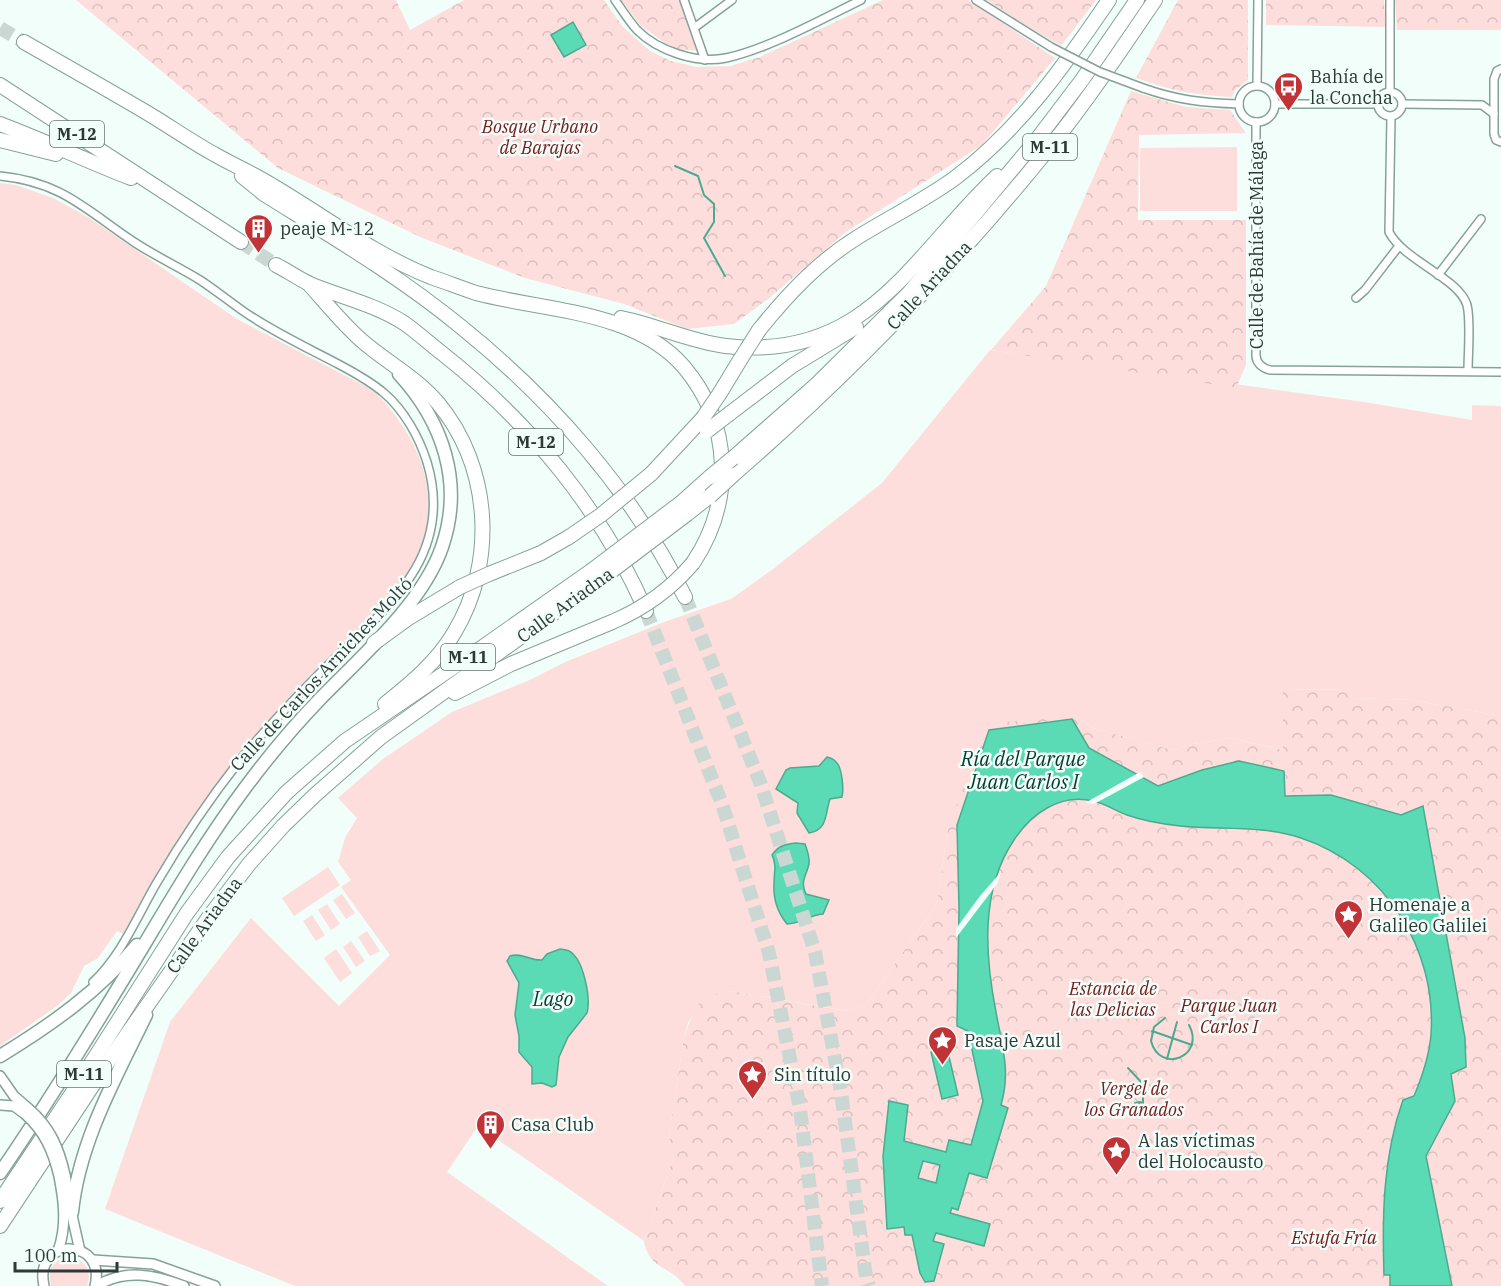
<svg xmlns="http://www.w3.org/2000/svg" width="1501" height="1286" font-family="'IBM Plex Serif',serif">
	<defs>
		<pattern id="forest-crowns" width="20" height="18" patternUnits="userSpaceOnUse" patternTransform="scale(1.5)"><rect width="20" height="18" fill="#fddedc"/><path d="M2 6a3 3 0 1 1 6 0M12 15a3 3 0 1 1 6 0" fill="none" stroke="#d9bfbd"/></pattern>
	</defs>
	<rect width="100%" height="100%" fill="#f2fef9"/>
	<!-- green -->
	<g fill="#fddedc">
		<polygon points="1237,147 1237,211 1140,211 1140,148"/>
		<path d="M0 183 16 185 53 198 88 217 237 319 373 390C428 444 450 516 402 582 364 636 304 679 260 730 206 792 164 862 123 934L117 931 98 958 84 966 71 993 57 1006 0 1046Z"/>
		<polygon points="990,350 1364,402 1472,420 1472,405 1501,406 1501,716 1412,700 1352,698 1352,689 1283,690 1284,750 1230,738 1187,745 1172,750 1093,728 1076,715 948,828 937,904 866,1005 847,1011 731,991 701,1001 688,1023 684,1037 669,1135 673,1159 644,1241 478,1126 447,1172 608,1286 295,1286 105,1209 170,1022 251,918 339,1006 390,955 341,887 351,880 338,862 345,838 357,818 338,798 383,759 452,712 532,679 563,663 664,622 731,599 773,569 882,483"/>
		<polygon points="328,867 340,885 294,916 282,898"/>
		<polygon points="342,894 355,913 346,919 333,900"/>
		<polygon points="327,904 340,924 331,930 318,910"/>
		<polygon points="312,915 325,935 316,941 303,921"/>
		<polygon points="367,931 380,951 370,956 358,937"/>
		<polygon points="351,941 365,961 356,967 343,947"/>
		<polygon points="336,949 352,973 340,982 324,958"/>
		<path d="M67 1256C84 1258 93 1270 87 1286H51C47 1271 52 1261 67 1256Z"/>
	</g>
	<!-- forest -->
	<g fill="url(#forest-crowns)">
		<polygon points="76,0 396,0 410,30 464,0 604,0 622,26 650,51 671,61 696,67 730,66 760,57 883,0 968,0 1055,58 982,145 846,232 768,299 734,324 687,329 624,304 525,278 420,237 278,168"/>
		<polygon points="621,0 686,0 702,51 674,49 641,26"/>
		<polygon points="987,0 1096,0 1061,46 1020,22"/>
		<path d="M1178 0H1248V80L1235 90 1232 97C1193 95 1173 91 1136 78Z"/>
		<polygon points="1266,0 1384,0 1386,27 1266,25"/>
		<polygon points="1395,0 1501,0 1501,30 1397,30"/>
		<polygon points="1131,91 1186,107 1230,110 1246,133 1139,135 1138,220 1246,220 1246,365 1236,388 991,350 1046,286"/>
		<path d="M1352 689V698L1412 700 1501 716V1286H685C671 1266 648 1269 644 1241L673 1159 669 1135 684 1037 694 1011 701 1001 708 996 731 991 846 1011 866 1005 937 904 948 828 987 724 1076 715 1093 728 1172 750 1187 745 1230 738 1283 750V690Z"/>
	</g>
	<!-- water -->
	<g fill="#5adbb6" stroke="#4caa8f" stroke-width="1.5" fill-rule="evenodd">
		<polygon points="573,22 586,45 564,57 551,35"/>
		<path d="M1072 719 1089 748 1158 786 1202 770 1239 761 1284 771 1285 796 1331 795 1401 815 1423 806 1465 1038 1466 1067 1451 1074 1455 1101 1426 1156 1452 1286H1390V1275H1384C1382 1216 1383 1156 1403 1100L1414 1096C1422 1077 1429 1057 1431 1035 1437 949 1385 866 1301 838 1262 825 1220 830 1180 826 1162 824 1144 821 1127 815 1115 811 1105 803 1093 801 1060 793 1031 814 1014 840 980 890 985 956 996 1012 1002 1046 1011 1071 1001 1105L1008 1108 987 1178 969 1173 958 1210 952 1208 950 1213 990 1224 984 1246 936 1233 933 1241 944 1244 934 1281 925 1282 920 1273 912 1235H905L904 1227 887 1229 883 1156 889 1101 908 1105 904 1141 946 1152 949 1140 971 1145 983 1101 968 1031 957 1026 959 908 957 825 989 730ZM923 1161 940 1165 936 1183 918 1178Z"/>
		<path d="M827 757C831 758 834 759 836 762 842 767 844 789 842 797L830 799C825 814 828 830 809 833L797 813 798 803 776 789 786 770 790 768 819 766Z"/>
		<path d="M796 843 805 844C807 850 810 857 809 864 806 877 800 881 806 894L829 900 823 914C809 915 800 924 787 924 778 913 773 898 774 883 774 872 777 866 772 855 778 846 785 844 796 843Z"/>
		<path d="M560 949C566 950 570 950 574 955 584 965 591 999 587 1013L568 1037 559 1057 556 1085 552 1087 542 1083 532 1084V1067L519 1052V1036L515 1015 519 983 507 961 510 956C521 952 531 961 542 960L547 954Z"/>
		<polygon points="947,1048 958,1095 942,1099 931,1052"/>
	</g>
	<!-- pier -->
	<g fill="#f2fef9">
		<polygon points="1140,772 1144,777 1094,804 1085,803"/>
		<polygon points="1001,872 997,884 956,938 956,929 958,926 980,896"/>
	</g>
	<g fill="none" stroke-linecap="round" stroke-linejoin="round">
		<!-- stream -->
		<g stroke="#4caa8f" stroke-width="2">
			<polyline points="675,166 698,176 704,195 714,204 714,222 704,238 725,276"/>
			<path d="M1165 1018 1154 1027 1151 1041C1160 1075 1206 1056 1189 1025"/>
			<polyline points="1152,1031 1192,1045"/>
			<polyline points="1167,1059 1177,1022"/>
			<polyline points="1128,1068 1143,1084 1143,1111 1137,1112 1134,1108 1135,1103 1140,1102 1142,1103 1140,1110 1137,1108 1139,1104 1139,1107"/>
		</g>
		<!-- motorway-tunnel -->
		<g stroke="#cbd7d2" stroke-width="14" stroke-dasharray="14 7" stroke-linecap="butt">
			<polyline points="0,28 24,42"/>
			<polyline points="241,242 276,265"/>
			<polyline points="685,597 760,782 815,952 841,1092 866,1277 869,1286"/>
			<polyline points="646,611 722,804 769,953 800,1109 822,1286"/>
		</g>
		<defs>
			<g id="minor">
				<path d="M615 0C622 10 629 21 637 30 658 51 697 64 726 58 768 49 822 19 861 0"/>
				<polyline points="684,0 705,60"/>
				<polyline points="976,0 1051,47"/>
				<polyline points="1390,0 1390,92"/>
				<polyline points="694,28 732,0"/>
				<polyline points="1501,69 1497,71 1494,79 1494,134 1496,140 1501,142"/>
				<circle cx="1257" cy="104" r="18"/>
				<polyline points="1257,86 1258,0"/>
				<path d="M1143 88C1177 100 1204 103 1239 104"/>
				<circle cx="1390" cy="104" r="12"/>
				<polyline points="1275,104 1378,104"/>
				<polyline points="1402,104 1482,105 1494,114"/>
				<path d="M1391 117 1389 232C1404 261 1459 278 1467 305 1471 321 1468 354 1468 371"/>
				<path d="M1256 122V355C1256 363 1262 368 1270 370L1501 372"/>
				<path d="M0 176C62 182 86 210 134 242 155 256 179 267 200 280 215 290 229 301 243 311 273 332 308 348 340 365 355 373 371 382 384 393 404 410 419 437 427 462 455 555 388 607 329 664 300 693 272 722 245 754 212 795 183 838 156 884 137 917 121 956 93 982"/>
				<polyline points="1438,275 1481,219"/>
				<polyline points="1356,298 1365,290 1399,246"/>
			</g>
			<g id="tertiary">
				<polyline points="0,1076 14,1096 29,1109"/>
				<polyline points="0,1105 14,1106 25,1114"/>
				<polyline points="65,1175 73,1220 80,1251"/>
				<path d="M58 1251C67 1226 64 1202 59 1176"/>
				<polyline points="93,1260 153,1264 215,1286"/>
				<path d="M44 1286C33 1236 107 1237 95 1286"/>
				<path d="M96 1286C125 1269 153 1274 184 1286"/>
			</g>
			<g id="trunk">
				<path d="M0 1056C51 1025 98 992 137 945"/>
				<path d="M0 1173C44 1109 84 1044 124 978 163 914 200 848 245 788 268 757 293 727 320 699 361 657 423 603 442 547 464 483 443 422 399 374"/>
				<path d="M72 1212C79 1142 116 1077 146 1015"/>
			</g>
			<g id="motorway">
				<path d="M24 42C64 65 105 88 144 111 168 125 190 141 214 154 233 165 254 174 273 186 324 216 375 255 431 277 446 282 461 288 476 293 544 311 635 310 684 367 732 424 734 502 693 563"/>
				<polyline points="0,85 241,242"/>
				<path d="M0 124C45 141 87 161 131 178"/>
				<polyline points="0,140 56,154"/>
				<path d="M242 176 264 194C331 236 399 276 460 326 551 399 632 491 685 597"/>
				<path d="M276 265C288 271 299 279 312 285 342 297 376 305 404 323 417 332 430 344 443 354 529 422 602 510 646 611"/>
				<path d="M308 283C325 302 342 323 361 340 386 362 416 377 438 403 491 467 497 562 454 633 437 662 411 683 385 704"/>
				<path d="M621 318C656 325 691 342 726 346 867 362 911 257 997 176"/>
				<path d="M759 330C788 294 819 261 858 237 890 217 925 200 955 178 1020 129 1064 66 1109 0"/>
				<polyline points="720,393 740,360"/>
				<polyline points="729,414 792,366 856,327"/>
				<polyline points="733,458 816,385 909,293 1038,138 1082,80 1137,0"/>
				<polyline points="651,474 703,418"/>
				<path d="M733 475C848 375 953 267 1049 148 1087 101 1121 50 1155 0"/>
				<polyline points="682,502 710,477"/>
				<polyline points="687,514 710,496"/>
				<polyline points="489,574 541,553 569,537"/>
				<polyline points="374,643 407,619 460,587"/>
				<polyline points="455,693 511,664 612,622"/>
				<polyline points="0,1201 71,1095 187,913 228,857 287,792 345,741 480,649 591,571"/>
				<polyline points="0,1226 114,1053 209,917 249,864 283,826 315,795 381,737 597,582"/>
			</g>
		</defs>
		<!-- minor casing -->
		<use href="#minor" stroke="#84a297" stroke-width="10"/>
		<!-- tertiary casing -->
		<use href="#tertiary" stroke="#84a297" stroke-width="12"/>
		<!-- trunk casing -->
		<use href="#trunk" stroke="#84a297" stroke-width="15"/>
		<!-- motorway casing -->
		<use href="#motorway" stroke="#84a297" stroke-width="16"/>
		<!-- minor -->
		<use href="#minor" stroke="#fff" stroke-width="7"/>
		<!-- tertiary -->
		<use href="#tertiary" stroke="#fff" stroke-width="9"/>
		<!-- trunk -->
		<use href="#trunk" stroke="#fff" stroke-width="12"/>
		<!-- motorway -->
		<use href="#motorway" stroke="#fff" stroke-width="14"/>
		<defs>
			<polyline id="minor-bridge" points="1051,47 1100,72 1143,88"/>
			<g id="tertiary-bridge">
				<path d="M29 1109C50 1127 59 1148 65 1175"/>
				<path d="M25 1114C45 1132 53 1151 59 1176"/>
			</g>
			<g id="motorway-bridge">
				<polyline points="740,360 759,330"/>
				<polyline points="703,418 720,393"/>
				<polyline points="707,431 729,414"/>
				<polyline points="710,477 733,458"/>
				<polyline points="710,496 733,475"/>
				<polyline points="569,537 601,515 651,474"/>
				<polyline points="591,571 682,502"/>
				<polyline points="597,582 687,514"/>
				<polyline points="460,587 489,574"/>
				<path d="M612 622C645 608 670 590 693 563"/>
			</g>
		</defs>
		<!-- minor-bridge casing -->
		<use href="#minor-bridge" stroke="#84a297" stroke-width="10" stroke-linecap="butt"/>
		<!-- tertiary-bridge casing -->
		<use href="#tertiary-bridge" stroke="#84a297" stroke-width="12" stroke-linecap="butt"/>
		<!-- motorway-bridge casing -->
		<use href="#motorway-bridge" stroke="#84a297" stroke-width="16" stroke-linecap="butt"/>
		<!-- minor-bridge -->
		<use href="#minor-bridge" stroke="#fff" stroke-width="7"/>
		<!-- tertiary-bridge -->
		<use href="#tertiary-bridge" stroke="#fff" stroke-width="9"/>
		<!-- motorway-bridge -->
		<use href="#motorway-bridge" stroke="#fff" stroke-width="14"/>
	</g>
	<!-- icons -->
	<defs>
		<symbol id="bus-pin" viewBox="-11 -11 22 30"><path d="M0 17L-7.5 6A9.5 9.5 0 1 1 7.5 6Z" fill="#c23338" stroke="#f2fef9"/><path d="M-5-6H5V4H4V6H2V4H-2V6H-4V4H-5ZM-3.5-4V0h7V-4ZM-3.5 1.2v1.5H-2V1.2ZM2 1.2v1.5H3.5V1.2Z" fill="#fff"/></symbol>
		<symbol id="building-pin" viewBox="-11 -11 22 30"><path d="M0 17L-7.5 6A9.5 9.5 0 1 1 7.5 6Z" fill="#c23338" stroke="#f2fef9"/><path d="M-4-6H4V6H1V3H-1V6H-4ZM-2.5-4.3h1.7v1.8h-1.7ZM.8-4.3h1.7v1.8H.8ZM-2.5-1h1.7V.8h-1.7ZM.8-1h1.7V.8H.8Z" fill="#fff"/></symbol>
		<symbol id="sight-pin" viewBox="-11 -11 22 30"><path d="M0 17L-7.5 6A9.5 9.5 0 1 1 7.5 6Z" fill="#c23338" stroke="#f2fef9"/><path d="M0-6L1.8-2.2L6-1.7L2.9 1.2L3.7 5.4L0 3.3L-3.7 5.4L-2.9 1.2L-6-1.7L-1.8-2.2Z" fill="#fff"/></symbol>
	</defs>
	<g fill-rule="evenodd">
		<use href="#bus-pin" x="1272" y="70" width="33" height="45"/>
		<use href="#building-pin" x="242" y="212" width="33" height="45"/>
		<use href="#sight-pin" x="1332" y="898" width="33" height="45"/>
		<use href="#sight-pin" x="926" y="1024" width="33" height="45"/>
		<use href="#sight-pin" x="736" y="1058" width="33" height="45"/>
		<use href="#building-pin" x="474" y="1108" width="33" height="45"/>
		<use href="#sight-pin" x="1100" y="1134" width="33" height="45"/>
	</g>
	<g text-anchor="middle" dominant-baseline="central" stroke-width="5" stroke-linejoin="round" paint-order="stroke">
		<!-- shield labels -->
		<g fill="#f2fef9" stroke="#687470" stroke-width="1.5">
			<rect x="50" y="121" width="54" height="26" rx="4.5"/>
			<rect x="1023" y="134" width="54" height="26" rx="4.5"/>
			<rect x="509" y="429" width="54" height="26" rx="4.5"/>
			<rect x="441" y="644" width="54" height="26" rx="4.5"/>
			<rect x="57" y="1061" width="54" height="26" rx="4.5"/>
		</g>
		<g font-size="16" font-weight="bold" fill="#2d3935">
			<text x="77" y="134">M-12</text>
			<text x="1050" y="147">M-11</text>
			<text x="536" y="442">M-12</text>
			<text x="468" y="657">M-11</text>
			<text x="84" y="1074">M-11</text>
		</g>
		<!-- poi labels -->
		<g font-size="18" fill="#2d3935" stroke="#f2fef9" text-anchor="start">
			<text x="1310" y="76">Bahía de<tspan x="1310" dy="21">la Concha</tspan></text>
			<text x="280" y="228">peaje M-12</text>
			<text x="1369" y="904">Homenaje a<tspan x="1369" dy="21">Galileo Galilei</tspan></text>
			<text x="964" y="1040">Pasaje Azul</text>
			<text x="774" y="1074">Sin título</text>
			<text x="511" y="1124">Casa Club</text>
			<text x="1138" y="1140">A las víctimas<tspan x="1138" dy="21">del Holocausto</tspan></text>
		</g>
		<!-- park labels -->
		<g font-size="18" font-style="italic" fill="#751a1d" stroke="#f2fef9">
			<text x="540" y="126">Bosque Urbano<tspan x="540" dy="21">de Barajas</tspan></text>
			<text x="1113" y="988">Estancia de<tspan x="1113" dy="21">las Delicias</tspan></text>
			<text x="1229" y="1005">Parque Juan<tspan x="1229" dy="21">Carlos I</tspan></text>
			<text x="1134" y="1088">Vergel de<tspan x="1134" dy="21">los Granados</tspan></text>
			<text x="1334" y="1237">Estufa Fría</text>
		</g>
		<!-- street labels -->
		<g font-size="18" fill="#2d3935" stroke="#f2fef9">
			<text transform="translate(1256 245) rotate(-90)">Calle de Bahía de Málaga</text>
			<text transform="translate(929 285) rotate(-47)">Calle Ariadna</text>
			<text transform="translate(565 605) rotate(-36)">Calle Ariadna</text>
			<text transform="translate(321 674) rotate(-47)">Calle de Carlos Arniches Moltó</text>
			<text transform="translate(204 925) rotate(-54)">Calle Ariadna</text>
		</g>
		<!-- water labels -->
		<g font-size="20" font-style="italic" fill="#003d2e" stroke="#f2fef9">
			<text x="1023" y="758">Ría del Parque<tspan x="1023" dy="23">Juan Carlos I</tspan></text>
			<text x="553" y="998">Lago</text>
		</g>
	</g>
	<!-- scale -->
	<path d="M15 1262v9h102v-9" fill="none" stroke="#2d3935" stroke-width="3"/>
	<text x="24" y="1262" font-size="18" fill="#2d3935" stroke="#f2fef9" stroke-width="4.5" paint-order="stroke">100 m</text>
</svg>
